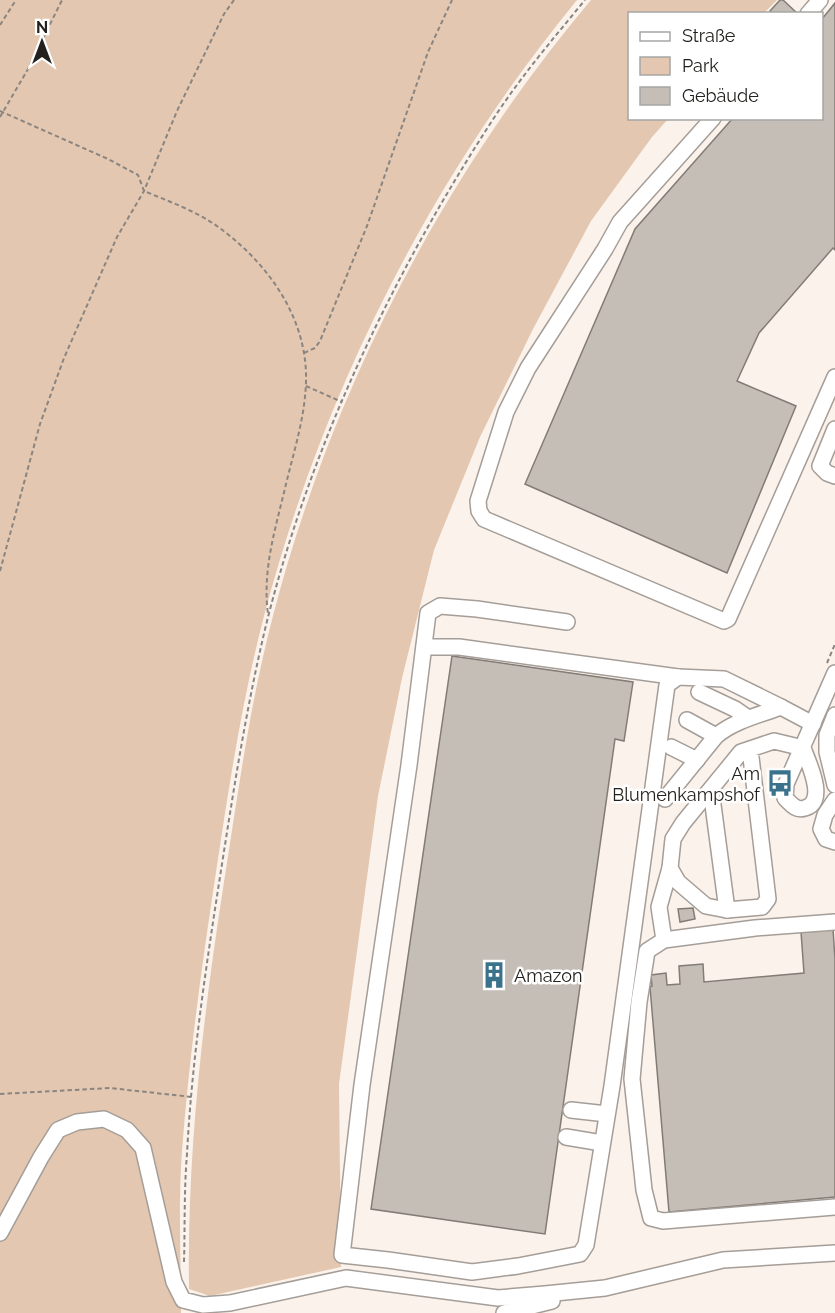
<svg xmlns="http://www.w3.org/2000/svg" width="835" height="1313" font-family="Raleway,sans-serif">
	<rect width="100%" height="100%" fill="#faf2eb"/>
	<!-- green -->
	<g fill="#e3c7b0">
		<path d="M0 0H577C430 179 323 392 264 616 242 700 229 786 216 872 202 964 189 1058 182 1151 178 1205 181 1259 181 1313H0Z"/>
		<path d="M591 0H777L764 13 630 14V118L668 119 652 137 591 221 533 329 480 437 434 550 402 678 378 796 339 1084 341 1267 210 1296 189 1289C187 1152 203 1017 224 882 238 793 250 703 273 616 331 392 442 177 591 0Z"/>
	</g>
	<!-- building -->
	<g fill="#c5beb7" stroke="#837c76" stroke-width="1.5">
		<polygon points="780,0 783,0 798,14 773,14 770,11"/>
		<polygon points="835,3 835,250 833,248 759,333 737,381 796,406 727,573 525,484 635,229 733,118 822,118 822,19"/>
		<polygon points="452,656 633,682 624,741 615,739 545,1234 371,1209"/>
		<polygon points="693,908 695,919 680,922 678,909"/>
		<polygon points="833,929 835,959 835,1197 669,1212 650,987 652,986 651,975 666,973 667,985 680,984 679,966 703,964 704,982 804,973 801,932"/>
	</g>
	<g fill="none" stroke-linecap="round" stroke-linejoin="round">
		<defs>
			<g id="minor">
				<polyline points="808,14 820,0"/>
				<polyline points="713,118 620,222 605,249 528,368 506,412 478,501 479,511 484,519 724,621 728,619 835,377"/>
				<polyline points="835,429 820,466 827,473 835,476"/>
				<polyline points="567,622 477,609 440,606 428,613 409,765 362,1085 342,1255 388,1260 472,1272 518,1266 580,1254 586,1245 612,1086 667,685 678,677 724,679 781,707"/>
				<polyline points="424,647 459,647 678,677"/>
				<polyline points="699,692 735,709 748,718"/>
				<polyline points="835,715 827,735 827,752 835,785"/>
				<polyline points="687,720 716,736"/>
				<polyline points="671,747 697,760"/>
				<path d="M803 748C808 762 828 802 805 808 796 811 791 804 785 798L786 784 835 673"/>
				<polyline points="750,749 768,899 762,907 727,910 706,906 678,882 670,868 673,839 683,823 741,752 774,741 803,748"/>
				<polyline points="711,790 727,910"/>
				<path d="M665 799 716 736C734 721 759 715 781 707L813 724"/>
				<polyline points="835,800 825,815 821,829 826,839 835,842"/>
				<polyline points="835,922 755,928 664,940 647,951 639,1002 632,1079 644,1190 651,1218 663,1221 835,1207"/>
				<polyline points="664,940 659,907 670,868"/>
				<polyline points="571,1110 607,1114"/>
				<polyline points="566,1137 602,1143"/>
				<polyline points="0,1233 41,1157 58,1130 77,1122 104,1119 127,1130 143,1148 174,1282 183,1300 203,1305 230,1303 346,1278 498,1298 545,1294 605,1288 723,1260 835,1253"/>
				<polyline points="504,1313 552,1301"/>
			</g>
		</defs>
		<!-- minor casing -->
		<use href="#minor" stroke="#a59d97" stroke-width="18"/>
		<!-- path -->
		<g stroke="#8a8580" stroke-width="2" stroke-dasharray="4.5 3" stroke-linecap="butt">
			<polyline points="0,25 16,0"/>
			<path d="M0 111 108 159 138 175 144 191C168 201 193 210 214 224 266 260 308 317 306 382 305 417 294 451 286 484 276 527 262 569 268 614"/>
			<polyline points="0,117 28,69 62,0"/>
			<polyline points="304,353 315,348 320,341 367,226 428,52 452,0"/>
			<polyline points="306,386 342,402"/>
			<polyline points="0,571 40,424 64,358 117,237 144,191 177,111 224,14 234,0"/>
			<polyline points="827,663 835,644"/>
			<polyline points="0,1094 110,1088 192,1097"/>
			<path d="M184 1262C185 1226 184 1190 187 1154 192 1057 207 960 222 864 235 781 248 698 268 617 313 442 392 276 490 124 518 80 552 40 585 0"/>
		</g>
		<!-- minor -->
		<use href="#minor" stroke="#fff" stroke-width="15"/>
	</g>
	<!-- icons -->
	<defs>
		<symbol id="bus-bare" viewBox="-9 -9 18 18"><path d="M-5-6H5V4H4V6H2V4H-2V6H-4V4H-5ZM-3.5-4V0h7V-4ZM-3.5 1.2v1.5H-2V1.2ZM2 1.2v1.5H3.5V1.2Z" fill="#3a728c" stroke="#fff" stroke-width="2.5" paint-order="stroke"/></symbol>
		<symbol id="building-bare" viewBox="-9 -9 18 18"><path d="M-4-6H4V6H1V3H-1V6H-4ZM-2.5-4.3h1.7v1.8h-1.7ZM.8-4.3h1.7v1.8H.8ZM-2.5-1h1.7V.8h-1.7ZM.8-1h1.7V.8H.8Z" fill="#3a728c" stroke="#fff" stroke-width="2.5" paint-order="stroke"/></symbol>
	</defs>
	<g fill-rule="evenodd">
		<use href="#bus-bare" x="761" y="764" width="38" height="38"/>
		<use href="#building-bare" x="475" y="956" width="38" height="38"/>
	</g>
	<g text-anchor="middle" dominant-baseline="central" stroke-width="5" stroke-linejoin="round" paint-order="stroke">
		<!-- poi labels -->
		<g font-size="18" fill="#23211e" stroke="#fff" text-anchor="end">
			<text x="760" y="773">Am<tspan x="760" dy="21">Blumenkampshof</tspan></text>
			<text x="514" y="975" text-anchor="start">Amazon</text>
		</g>
	</g>
	<!-- legend -->
	<rect x="628" y="12" width="195" height="108" fill="#ffffff" stroke="#a7a6a5" stroke-width="1.5"/>
	<rect x="640" y="32" width="30" height="9" fill="#ffffff" stroke="#a7a6a5" stroke-width="1.5"/>
	<text x="682" y="42" font-size="18" fill="#23211e">Straße</text>
	<rect x="640" y="57" width="30" height="18" fill="#e3c7b0" stroke="#a7a6a5" stroke-width="1.5"/>
	<text x="682" y="72" font-size="18" fill="#23211e">Park</text>
	<rect x="640" y="87" width="30" height="18" fill="#c5beb7" stroke="#a7a6a5" stroke-width="1.5"/>
	<text x="682" y="102" font-size="18" fill="#23211e">Gebäude</text>
	<!-- north arrow -->
	<g transform="translate(42 42)" stroke="#ffffff" stroke-width="4.5" paint-order="stroke">
	<path d="M0-4.5L10 22L0 15L-10 22Z" fill="#23211e"/>
	<text y="-9" font-size="16" font-weight="bold" text-anchor="middle" fill="#23211e">N</text>
	</g>
</svg>
